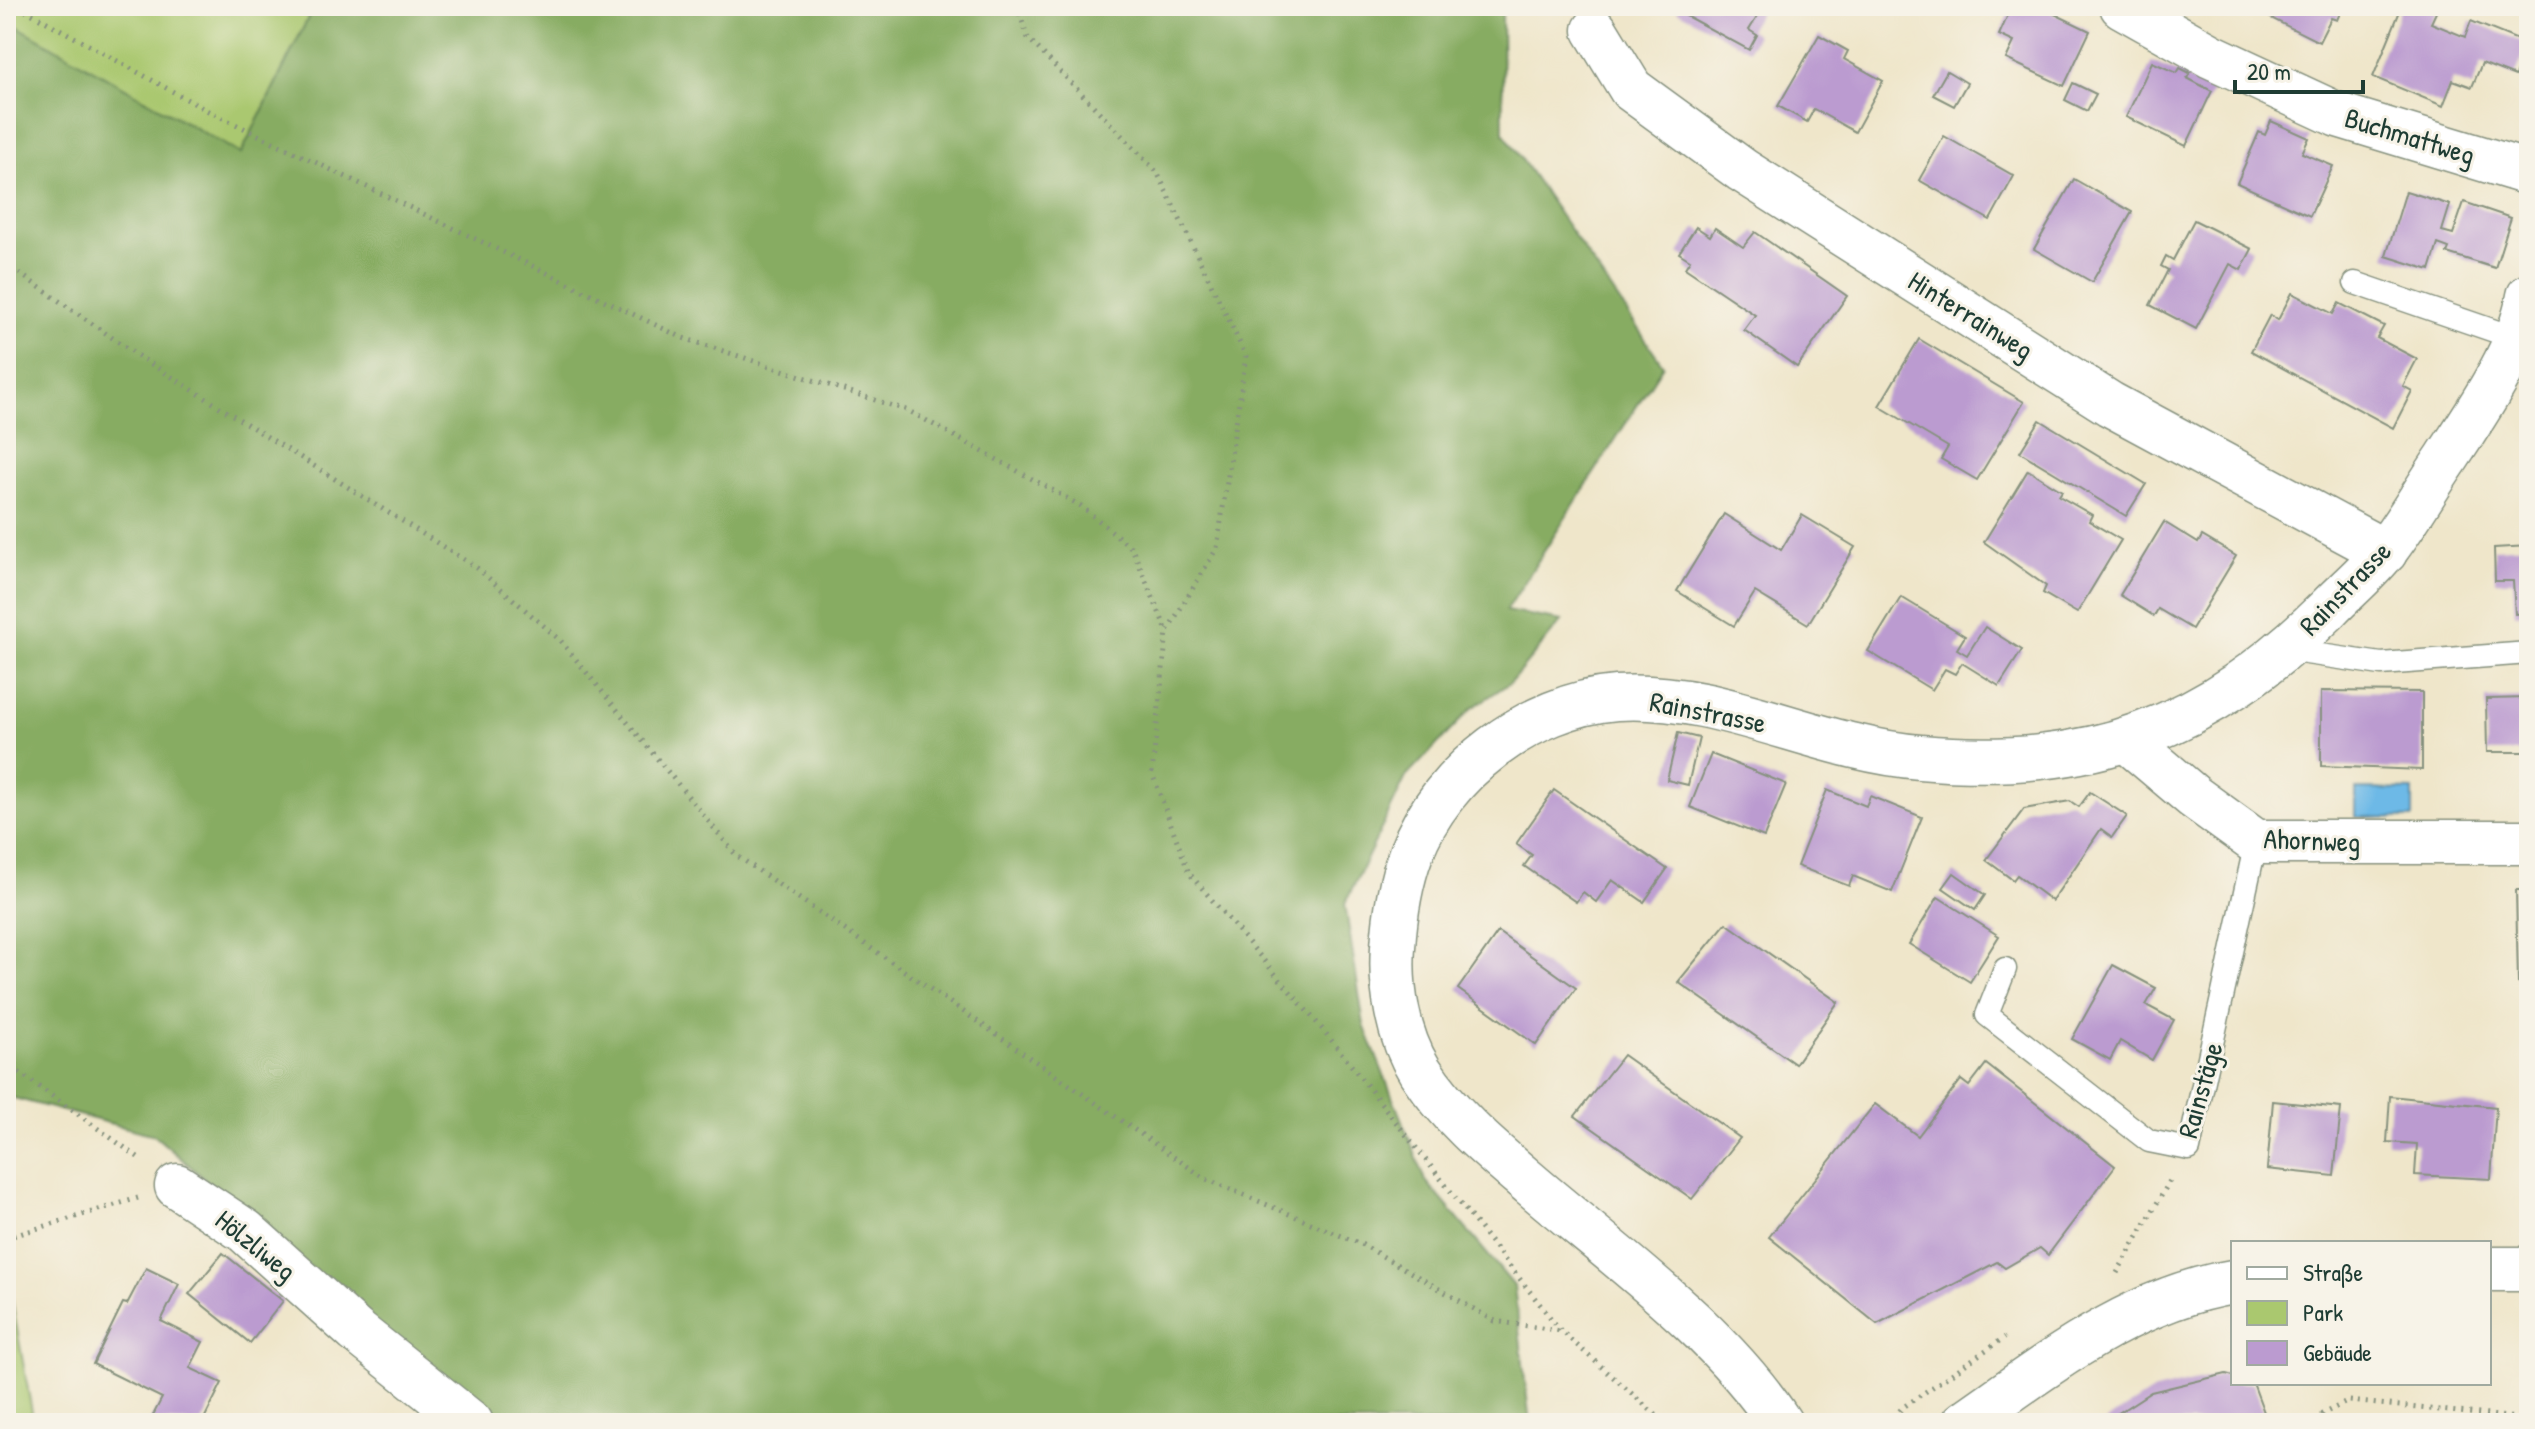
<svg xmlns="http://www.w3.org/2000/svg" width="2535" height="1429" font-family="'Patrick Hand',sans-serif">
	<rect width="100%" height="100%" fill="#f7f3e8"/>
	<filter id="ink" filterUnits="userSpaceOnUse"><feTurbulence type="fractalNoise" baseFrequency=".0125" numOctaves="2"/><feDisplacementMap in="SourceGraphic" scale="16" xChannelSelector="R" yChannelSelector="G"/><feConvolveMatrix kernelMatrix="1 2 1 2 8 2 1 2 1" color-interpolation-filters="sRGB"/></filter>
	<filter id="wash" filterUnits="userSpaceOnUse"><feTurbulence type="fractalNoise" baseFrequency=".006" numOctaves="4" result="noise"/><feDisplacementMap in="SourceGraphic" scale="32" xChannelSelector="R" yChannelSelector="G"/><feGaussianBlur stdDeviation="1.8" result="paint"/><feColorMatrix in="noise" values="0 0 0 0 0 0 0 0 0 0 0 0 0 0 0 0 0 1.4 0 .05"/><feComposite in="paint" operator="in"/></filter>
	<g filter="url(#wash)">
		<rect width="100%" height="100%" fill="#efe6ca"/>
		<!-- green -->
		<g fill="#aac86f" stroke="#648252" stroke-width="2">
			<polygon points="6,6 314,6 241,154 6,20"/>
			<polygon points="6,1268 34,1423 6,1423"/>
		</g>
		<!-- forest -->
		<polygon fill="#87ac62" stroke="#53744b" stroke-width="2" points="314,6 1502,6 1503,132 1663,365 1506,611 1562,621 1511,682 1472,708 1406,777 1345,904 1364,1025 1426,1181 1514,1286 1530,1423 481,1423 472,1411 154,1135 6,1096 6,20 241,154"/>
		<!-- water -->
		<polygon fill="#6db9e7" stroke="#467b8e" stroke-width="2" points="2356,789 2413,790 2413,818 2356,817"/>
		<g id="blocks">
			<!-- building -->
			<g fill="#bb9bd0">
				<polygon points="1680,6 1764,6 1749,30 1757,35 1749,50 1677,11"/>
				<polygon points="2012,6 2028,11 2030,6 2038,6 2090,31 2064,86 2006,59 2014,42 1999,35"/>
				<polygon points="2264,6 2343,6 2337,20 2331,18 2319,42 2261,13"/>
				<polygon points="2402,6 2438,8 2431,23 2465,37 2471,21 2528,44 2515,76 2482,63 2472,87 2453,80 2443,106 2373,77"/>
				<polygon points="1819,35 1848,51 1844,59 1883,81 1855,132 1814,109 1807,122 1778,106"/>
				<polygon points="2152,62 2177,73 2180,68 2190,73 2187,78 2212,91 2186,146 2126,117"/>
				<polygon points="1947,71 1967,83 1954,106 1933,95"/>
				<polygon points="2073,83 2096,94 2087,111 2065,100"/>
				<polygon points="2271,121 2309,138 2302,153 2333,166 2310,216 2237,183 2259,132 2265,135"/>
				<polygon points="1944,136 2014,176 1990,220 1919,180"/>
				<polygon points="2074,179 2132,212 2092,282 2034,249"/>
				<polygon points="2406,191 2450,205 2442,231 2453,234 2464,202 2511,218 2495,268 2447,253 2449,248 2438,244 2430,270 2386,256"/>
				<polygon points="2194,220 2252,249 2241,270 2230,264 2196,329 2150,305 2168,270 2161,266 2166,256 2173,260"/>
				<polygon points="1696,227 1710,236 1715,228 1743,247 1755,232 1847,296 1797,367 1744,330 1755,315 1685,268 1690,260 1679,253"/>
				<polygon points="2292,293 2333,314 2339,303 2384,326 2377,338 2417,359 2403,386 2412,391 2393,428 2251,351 2270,315 2278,320"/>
				<polygon points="1919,339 2024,402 1977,480 1941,459 1948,447 1879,406"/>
				<polygon points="2040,420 2146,484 2126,516 2020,452"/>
				<polygon points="2028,470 2062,491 2059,496 2092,515 2089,521 2121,540 2077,613 2043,593 2046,586 1984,542"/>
				<polygon points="1724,514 1781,550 1802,515 1855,547 1808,624 1755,592 1734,626 1677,591"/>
				<polygon points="2164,522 2198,543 2202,536 2236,556 2192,629 2158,609 2154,616 2120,595"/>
				<polygon points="2529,546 2529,613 2515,614 2513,581 2495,581 2494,548"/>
				<polygon points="1901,597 1965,636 1957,649 1967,655 1985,627 2022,650 1999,686 1962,663 1955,674 1945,669 1932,690 1868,651"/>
				<polygon points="2321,691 2422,692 2422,770 2321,766"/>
				<polygon points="2529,698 2529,752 2487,752 2486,699"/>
				<polygon points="1678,733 1699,738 1688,785 1667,780"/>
				<polygon points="1711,754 1786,784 1764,837 1690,807"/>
				<polygon points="1554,790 1667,869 1644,902 1612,880 1596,902 1583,892 1576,902 1524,866 1532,855 1516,844"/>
				<polygon points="1827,790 1866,806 1870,796 1922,817 1892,892 1853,876 1849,886 1797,866"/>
				<polygon points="2090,792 2127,816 2112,837 2101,829 2052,901 2017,875 2013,880 1986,860 2024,809 2070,801 2079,807"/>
				<polygon points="1954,873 1985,895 1975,910 1943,888"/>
				<polygon points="2516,890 2529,890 2529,983 2518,983"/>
				<polygon points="1938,897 1999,936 1970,982 1909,944"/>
				<polygon points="1726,923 1838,1002 1795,1064 1678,982"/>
				<polygon points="1498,932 1576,988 1536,1045 1458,989"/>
				<polygon points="2113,965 2156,988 2146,1005 2174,1020 2152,1060 2120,1041 2110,1060 2072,1039"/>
				<polygon points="1623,1055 1740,1138 1692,1199 1575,1116"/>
				<polygon points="1986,1064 2115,1166 2048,1255 2040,1248 2005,1268 1997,1262 1877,1324 1769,1237 1875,1104 1918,1136 1961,1080 1969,1086"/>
				<polygon points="2390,1096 2496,1107 2491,1179 2415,1175 2417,1144 2387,1142"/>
				<polygon points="2273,1101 2341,1108 2334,1176 2267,1169"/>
				<polygon points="223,1253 283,1301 250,1343 189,1294"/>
				<polygon points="146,1268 179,1284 161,1321 203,1342 190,1368 222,1383 202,1423 150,1421 162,1398 93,1364 123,1303 127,1304"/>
				<polygon points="2226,1374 2233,1376 2233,1383 2253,1383 2268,1423 2103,1423 2151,1392"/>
			</g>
		</g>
	</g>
	<g filter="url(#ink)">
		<use href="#blocks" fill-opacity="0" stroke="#87927f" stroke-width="2"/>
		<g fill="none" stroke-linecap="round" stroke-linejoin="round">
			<defs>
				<g id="service">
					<polyline points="2355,283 2515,338"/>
					<polyline points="2286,650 2381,664 2529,653"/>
					<polyline points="2005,969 1987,1015 2149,1141 2189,1149 2256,842"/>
				</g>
				<g id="minor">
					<polyline points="2122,6 2211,56 2338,115 2529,173"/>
					<polyline points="1595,30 1631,89 1742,170 2110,404 2385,552"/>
					<polyline points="2129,742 2194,797 2256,842 2529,842"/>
					<polyline points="177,1186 245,1231 356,1331 471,1423"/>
					<path d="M1780 1423C1721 1332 1615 1256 1533 1186 1493 1152 1449 1116 1420 1071 1398 1036 1390 988 1393 947 1395 915 1400 883 1411 853 1441 772 1530 705 1616 698 1720 691 1818 749 1920 757 2092 772 2206 729 2328 609 2347 589 2371 570 2388 547 2409 519 2427 487 2447 458 2477 412 2520 350 2529 296"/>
				</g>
				<g id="tertiary">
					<polyline points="2489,1269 2529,1269"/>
					<path d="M1964 1423C2046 1366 2132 1298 2233 1282"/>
				</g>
			</defs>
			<!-- service casing -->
			<use href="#service" stroke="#87927f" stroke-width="25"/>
			<!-- minor casing -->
			<use href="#minor" stroke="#87927f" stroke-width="47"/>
			<!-- tertiary casing -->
			<use href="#tertiary" stroke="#87927f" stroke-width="47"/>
			<!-- path -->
			<g stroke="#87927f" stroke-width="5" stroke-dasharray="2 6" stroke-linecap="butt">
				<polyline points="18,6 206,110 683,338 909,411 1081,506 1132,548 1167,631"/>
				<polyline points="1017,6 1028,38 1157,172 1246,356 1217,548 1167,631 1152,773 1189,873 1324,1031 1561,1331 1665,1423"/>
				<polyline points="6,264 140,357 477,568 560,640 736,855 1206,1179 1363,1245 1495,1321 1561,1331"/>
				<polyline points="6,1063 142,1160"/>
				<polyline points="6,1238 138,1198"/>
				<polyline points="2117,1273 2172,1177"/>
				<polyline points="1889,1423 1902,1408 2005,1337"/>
				<polyline points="2320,1423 2322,1414 2349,1401 2529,1419"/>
			</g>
			<!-- service -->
			<use href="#service" stroke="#fff" stroke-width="22"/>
			<!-- minor -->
			<use href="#minor" stroke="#fff" stroke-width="44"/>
			<!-- tertiary -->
			<use href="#tertiary" stroke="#fff" stroke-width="44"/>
		</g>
	</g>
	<g text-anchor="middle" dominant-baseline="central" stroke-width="6" stroke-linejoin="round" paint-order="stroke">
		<!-- street labels -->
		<g font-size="28" fill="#1f3d34" stroke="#f7f3e8">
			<text transform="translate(2410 136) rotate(17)">Buchmattweg</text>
			<text transform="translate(1971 315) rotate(32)">Hinterrainweg</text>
			<text transform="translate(2345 588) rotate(-46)">Rainstrasse</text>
			<text transform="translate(1708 712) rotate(11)">Rainstrasse</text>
			<text transform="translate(2312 840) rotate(2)">Ahornweg</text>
			<text transform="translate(2200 1090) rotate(-74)">Rainstäge</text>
			<text transform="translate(256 1245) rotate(39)">Hölzliweg</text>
		</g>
	</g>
	<!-- margin -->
	<rect width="2535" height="1429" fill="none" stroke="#f7f3e8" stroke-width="32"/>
	<!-- legend -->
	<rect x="2231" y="1241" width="260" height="144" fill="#f7f3e8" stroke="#a1aaa0" stroke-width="2"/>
	<rect x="2247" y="1267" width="40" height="12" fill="#ffffff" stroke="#a1aaa0" stroke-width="2"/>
	<text x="2303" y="1281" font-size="24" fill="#1f3d34">Straße</text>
	<rect x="2247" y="1301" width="40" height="24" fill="#aac86f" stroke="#a1aaa0" stroke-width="2"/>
	<text x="2303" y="1321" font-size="24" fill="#1f3d34">Park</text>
	<rect x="2247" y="1341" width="40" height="24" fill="#bb9bd0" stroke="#a1aaa0" stroke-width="2"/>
	<text x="2303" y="1361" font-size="24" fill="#1f3d34">Gebäude</text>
	<!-- scale -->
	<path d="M2235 80v12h128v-12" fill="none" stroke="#1f3d34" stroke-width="4"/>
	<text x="2247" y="80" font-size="24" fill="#1f3d34" stroke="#f7f3e8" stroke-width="6" paint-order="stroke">20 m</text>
</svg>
